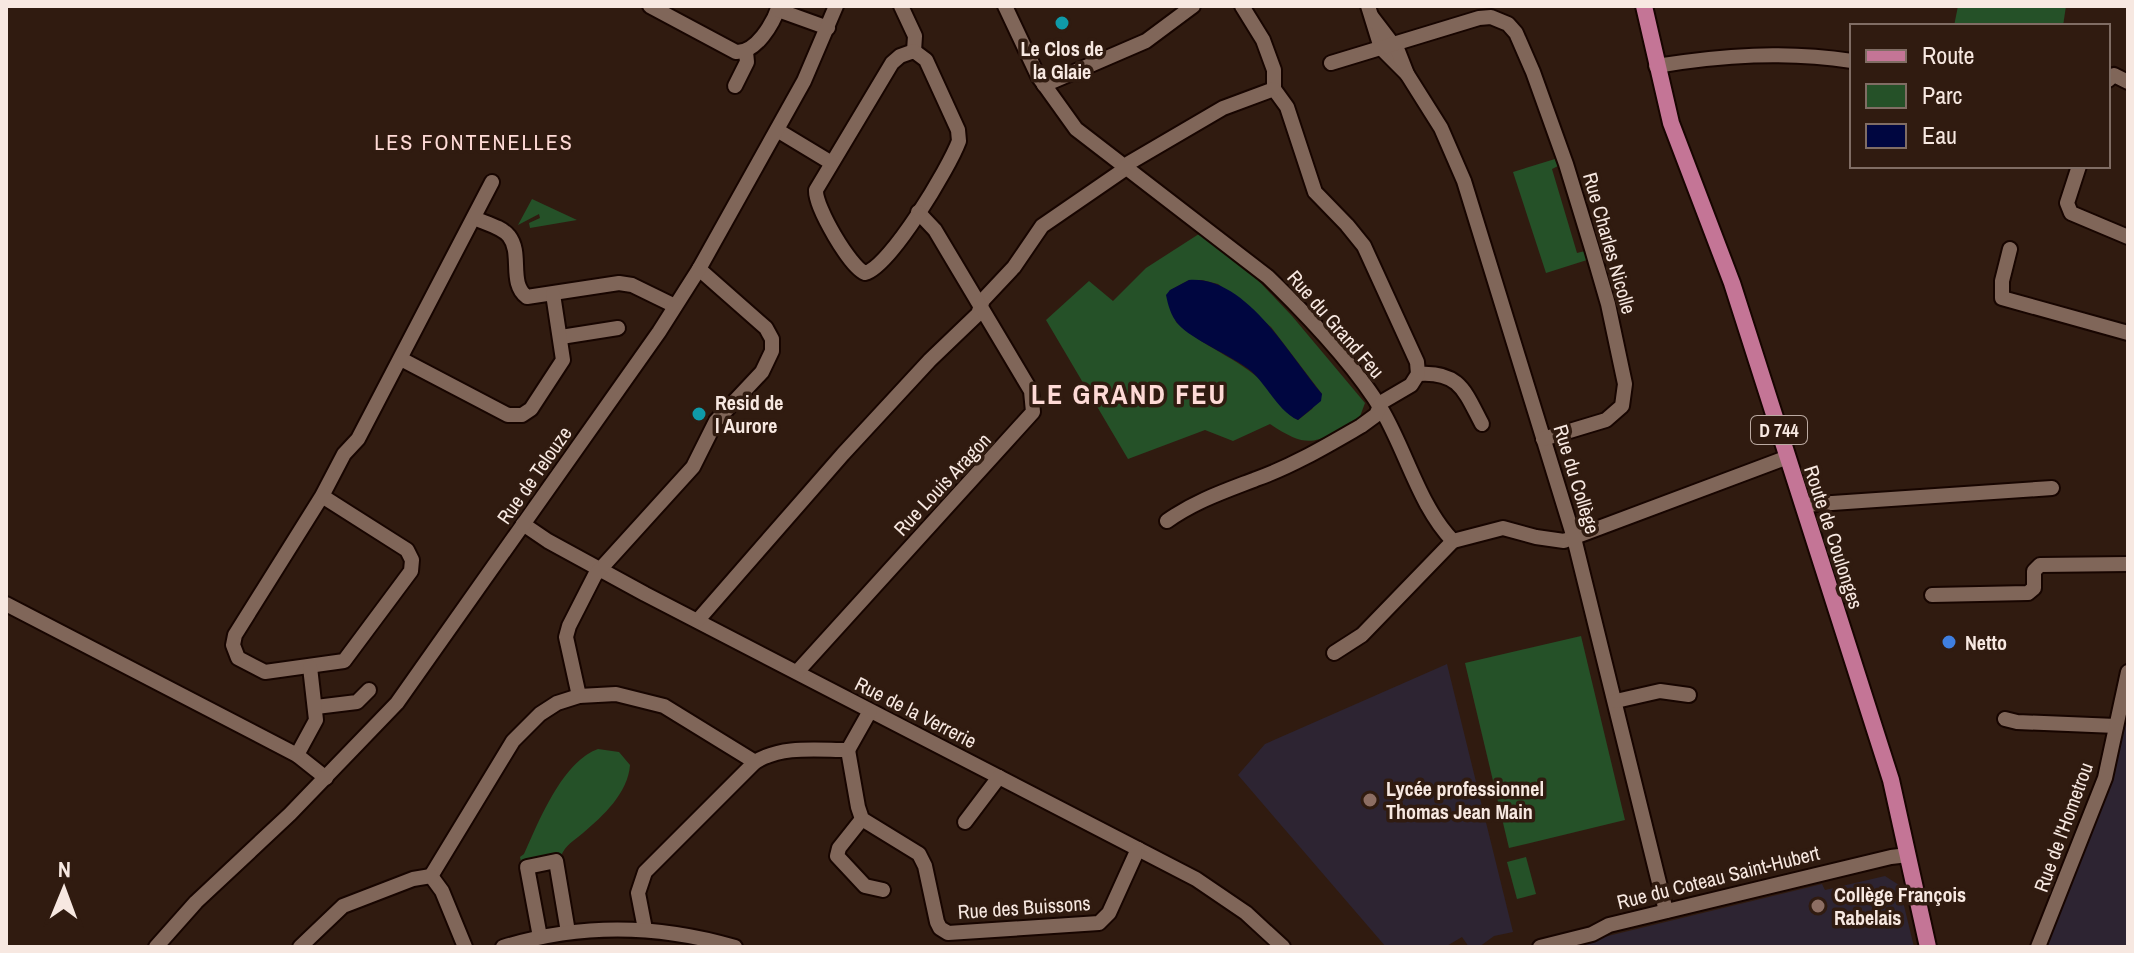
<svg xmlns="http://www.w3.org/2000/svg" width="2134" height="953" font-family="'Archivo Narrow',sans-serif">
	<rect width="100%" height="100%" fill="#301b10"/>
	<!-- education -->
	<g fill="#2d2432">
		<polygon points="1447,664 1513,932 1494,936 1479,947 1469,947 1462,937 1445,947 1386,947 1238,775 1265,744"/>
		<polygon points="2128,693 2128,947 2042,947"/>
		<polygon points="1885,876 1899,885 1914,947 1580,947 1579,943 1822,884 1825,890"/>
	</g>
	<!-- green -->
	<g fill="#255128" fill-rule="evenodd">
		<polygon points="1958,6 2066,6 2063,26 1954,26"/>
		<polygon points="1555,159 1558,166 1552,169 1577,253 1585,251 1587,260 1546,273 1513,172"/>
		<polygon points="532,199 577,220 530,228 529,223 540,218 539,214 518,225"/>
		<path d="M1202 232 1236 257 1292 316 1365 403 1359 419C1317 440 1313 453 1270 424L1233 441 1205 430 1128 459 1046 320 1089 281 1113 301 1146 268ZM1189 280H1202L1218 284 1271 327 1322 394 1312 409 1298 420C1282 412 1276 396 1264 383 1238 358 1203 347 1176 322L1169 291Z"/>
		<polygon points="1581,636 1625,820 1509,848 1465,663"/>
		<path d="M598 749 619 752 630 765C628 793 603 816 583 833 575 840 565 845 561 856L522 866 520 857 524 854C539 821 562 762 598 749Z"/>
		<polygon points="1526,857 1536,894 1517,899 1507,862"/>
	</g>
	<!-- water -->
	<path fill="#000640" d="M1189 280C1247 276 1289 356 1322 394L1321 401 1298 420C1278 411 1267 385 1251 371 1231 355 1192 340 1178 324 1171 316 1168 305 1166 295L1170 290Z"/>
	<g fill="none" stroke-linecap="round" stroke-linejoin="round">
		<defs>
			<g id="minor">
				<path d="M650 6 736 52C756 53 773 24 779 6"/>
				<polyline points="901,6 915,36 914,51"/>
				<path d="M1005 6 1038 76 1076 129 1268 277C1305 313 1357 368 1383 412 1407 454 1420 507 1453 541L1503 528 1536 537 1564 541 1788 457"/>
				<polyline points="1368,6 1381,48 1407,74"/>
				<polyline points="778,10 828,28"/>
				<polyline points="1372,17 1398,51 1407,74 1441,128 1464,181 1574,538 1666,911"/>
				<path d="M914 51 926 60 958 130 959 141C949 168 890 267 865 273 850 267 815 207 816 190L892 63 900 56Z"/>
				<polyline points="1331,63 1479,18 1491,17 1508,24 1516,33 1533,72 1566,164 1592,249 1608,304 1625,384 1622,406 1606,420 1543,439"/>
				<path d="M1656 66C1724 55 1783 51 1852 61"/>
				<polyline points="2108,80 2114,75 2128,82"/>
				<polyline points="1044,85 1146,41 1193,6"/>
				<polyline points="735,86 747,62 746,52"/>
				<polyline points="777,130 830,162"/>
				<polyline points="2079,166 2067,203 2071,213 2128,237"/>
				<path d="M474 218C485 223 502 227 509 236 523 254 508 283 527 297L619 283 632 285 675 306"/>
				<polyline points="2010,249 2002,281 2002,298 2128,333"/>
				<polyline points="561,337 618,328"/>
				<polyline points="401,359 508,415 522,415 531,409 563,360 553,294"/>
				<path d="M1418 374C1460 371 1465 392 1482 424"/>
				<polyline points="322,496 407,550 412,560 411,571 344,661 265,672 238,658 233,645 235,635 322,496 344,454 358,439 492,182"/>
				<polyline points="1803,505 2052,488"/>
				<path d="M1167 521C1195 501 1225 491 1256 479 1293 466 1328 445 1361 426L1376 415 1382 402 1411 385 1418 374 1417 362 1364 246 1347 225 1315 192 1287 107 1274 89V70L1263 40 1242 6"/>
				<polyline points="523,524 548,541 645,594 1196,879 1246,913 1283,947"/>
				<polyline points="1932,595 2028,593 2034,588 2034,571 2040,565 2128,564"/>
				<polyline points="6,604 297,755 326,778"/>
				<polyline points="698,620 843,454 930,360 978,314 983,300 1014,267 1042,226 1122,171 1129,163 1223,108 1274,89"/>
				<polyline points="1334,653 1362,635 1453,541"/>
				<polyline points="797,672 1033,412 1031,391 935,230 918,212"/>
				<polyline points="579,696 566,637 569,626 595,575 693,467 716,421 762,372 772,351 772,339 766,328 699,269"/>
				<polyline points="1616,701 1660,691 1689,695"/>
				<polyline points="316,707 357,702 369,690"/>
				<polyline points="2005,719 2017,722 2116,726"/>
				<polyline points="848,750 858,807 862,819 919,854 925,866 937,922 940,928 948,933 1099,923 1109,913 1138,849"/>
				<polyline points="297,755 316,720 310,667"/>
				<polyline points="862,819 839,848 837,856 865,886 883,890"/>
				<polyline points="965,822 999,777"/>
				<polyline points="431,876 513,741 540,714 557,703 579,696 616,694 664,706 755,762"/>
				<polyline points="431,876 442,891 465,947"/>
				<path d="M645 929 638 893 645 872 755 762C782 745 817 750 848 750L870 711"/>
				<polyline points="540,937 527,867 556,861 568,932"/>
				<polyline points="156,947 196,902 290,814 397,703 659,332 699,269 804,81 836,6"/>
				<polyline points="300,947 343,906 413,879 431,876"/>
				<path d="M503 947C580 923 657 924 735 947"/>
				<polyline points="1540,947 1592,934 1609,925 1891,857 1908,855"/>
				<polyline points="2038,947 2105,778 2128,672"/>
			</g>
			<polyline id="major" points="1644,6 1671,123 1732,283 1891,780 1928,947"/>
		</defs>
		<!-- minor casing -->
		<use href="#minor" stroke="#170500" stroke-width="18"/>
		<!-- major casing -->
		<use href="#major" stroke="#170500" stroke-width="20"/>
		<!-- minor -->
		<use href="#minor" stroke="#806659" stroke-width="14"/>
		<!-- major -->
		<use href="#major" stroke="#c47596" stroke-width="16"/>
	</g>
	<!-- markers -->
	<g fill="#0f9aa8" stroke="#301b10" stroke-width="3">
		<circle cx="1062" cy="23" r="8"/>
		<circle cx="699" cy="414" r="8"/>
	</g>
	<circle fill="#3f7fe0" stroke="#301b10" stroke-width="3" cx="1949" cy="642" r="8"/>
	<g fill="#8d6e63" stroke="#301b10" stroke-width="3">
		<circle cx="1370" cy="800" r="8"/>
		<circle cx="1818" cy="906" r="8"/>
	</g>
	<g text-anchor="middle" dominant-baseline="central" stroke-width="7" stroke-linejoin="round" paint-order="stroke">
		<!-- shield labels -->
		<rect fill="#301b10" stroke="#bbaaa2" stroke-width="2" x="1751" y="416" width="56" height="28" rx="6"/>
		<g font-size="18" font-weight="bold" fill="#f7e8e1">
			<text x="1779" y="430">D 744</text>
		</g>
		<!-- poi labels -->
		<g font-size="20" font-weight="bold" fill="#f7e8e1" stroke="#301b10" text-anchor="start">
			<text x="1062" y="48" text-anchor="middle">Le Clos de<tspan x="1062" dy="23">la Glaie</tspan></text>
			<text x="715" y="402">Resid de<tspan x="715" dy="23">l Aurore</tspan></text>
			<text x="1965" y="642">Netto</text>
			<text x="1386" y="788">Lycée professionnel<tspan x="1386" dy="23">Thomas Jean Main</tspan></text>
			<text x="1834" y="894">Collège François<tspan x="1834" dy="23">Rabelais</tspan></text>
		</g>
		<!-- street labels -->
		<g font-size="20" fill="#f7e8e1" stroke="#301b10">
			<text transform="translate(1610 243) rotate(74)">Rue Charles Nicolle</text>
			<text transform="translate(1336 324) rotate(49)">Rue du Grand Feu</text>
			<text transform="translate(534 475) rotate(-55)">Rue de Telouze</text>
			<text transform="translate(1577 479) rotate(73)">Rue du Collège</text>
			<text transform="translate(942 484) rotate(-47)">Rue Louis Aragon</text>
			<text transform="translate(1834 537) rotate(72)">Route de Coulonges</text>
			<text transform="translate(916 712) rotate(27)">Rue de la Verrerie</text>
			<text transform="translate(2063 827) rotate(-70)">Rue de l'Hometrou</text>
			<text transform="translate(1718 877) rotate(-14)">Rue du Coteau Saint-Hubert</text>
			<text transform="translate(1024 907) rotate(-4)">Rue des Buissons</text>
		</g>
		<!-- neighbourhood labels -->
		<g font-size="22" letter-spacing="2" fill="#fedad6" stroke="#301b10">
			<text x="474" y="142">LES FONTENELLES</text>
		</g>
		<!-- district labels -->
		<g font-size="28" font-weight="bold" letter-spacing="2" fill="#fedad6" stroke="#301b10">
			<text x="1129" y="394">LE GRAND FEU</text>
		</g>
	</g>
	<!-- border -->
	<rect width="2134" height="953" fill="none" stroke="#f7e8e1" stroke-width="16"/>
	<!-- legend -->
	<rect x="1850" y="24" width="260" height="144" fill="#301b10" stroke="#806d64" stroke-width="2"/>
	<rect x="1866" y="50" width="40" height="12" fill="#c47596" stroke="#806d64" stroke-width="2"/>
	<text x="1922" y="64" font-size="24" fill="#f7e8e1">Route</text>
	<rect x="1866" y="84" width="40" height="24" fill="#255128" stroke="#806d64" stroke-width="2"/>
	<text x="1922" y="104" font-size="24" fill="#f7e8e1">Parc</text>
	<rect x="1866" y="124" width="40" height="24" fill="#000640" stroke="#806d64" stroke-width="2"/>
	<text x="1922" y="144" font-size="24" fill="#f7e8e1">Eau</text>
	<!-- north arrow -->
	<g transform="translate(64 889) rotate(1)" stroke="#301b10" stroke-width="6" paint-order="stroke">
	<path d="M0-6L14 30L0 20L-14 30Z" fill="#f7e8e1"/>
	<text y="-12" font-size="22" font-weight="bold" text-anchor="middle" fill="#f7e8e1">N</text>
	</g>
</svg>
